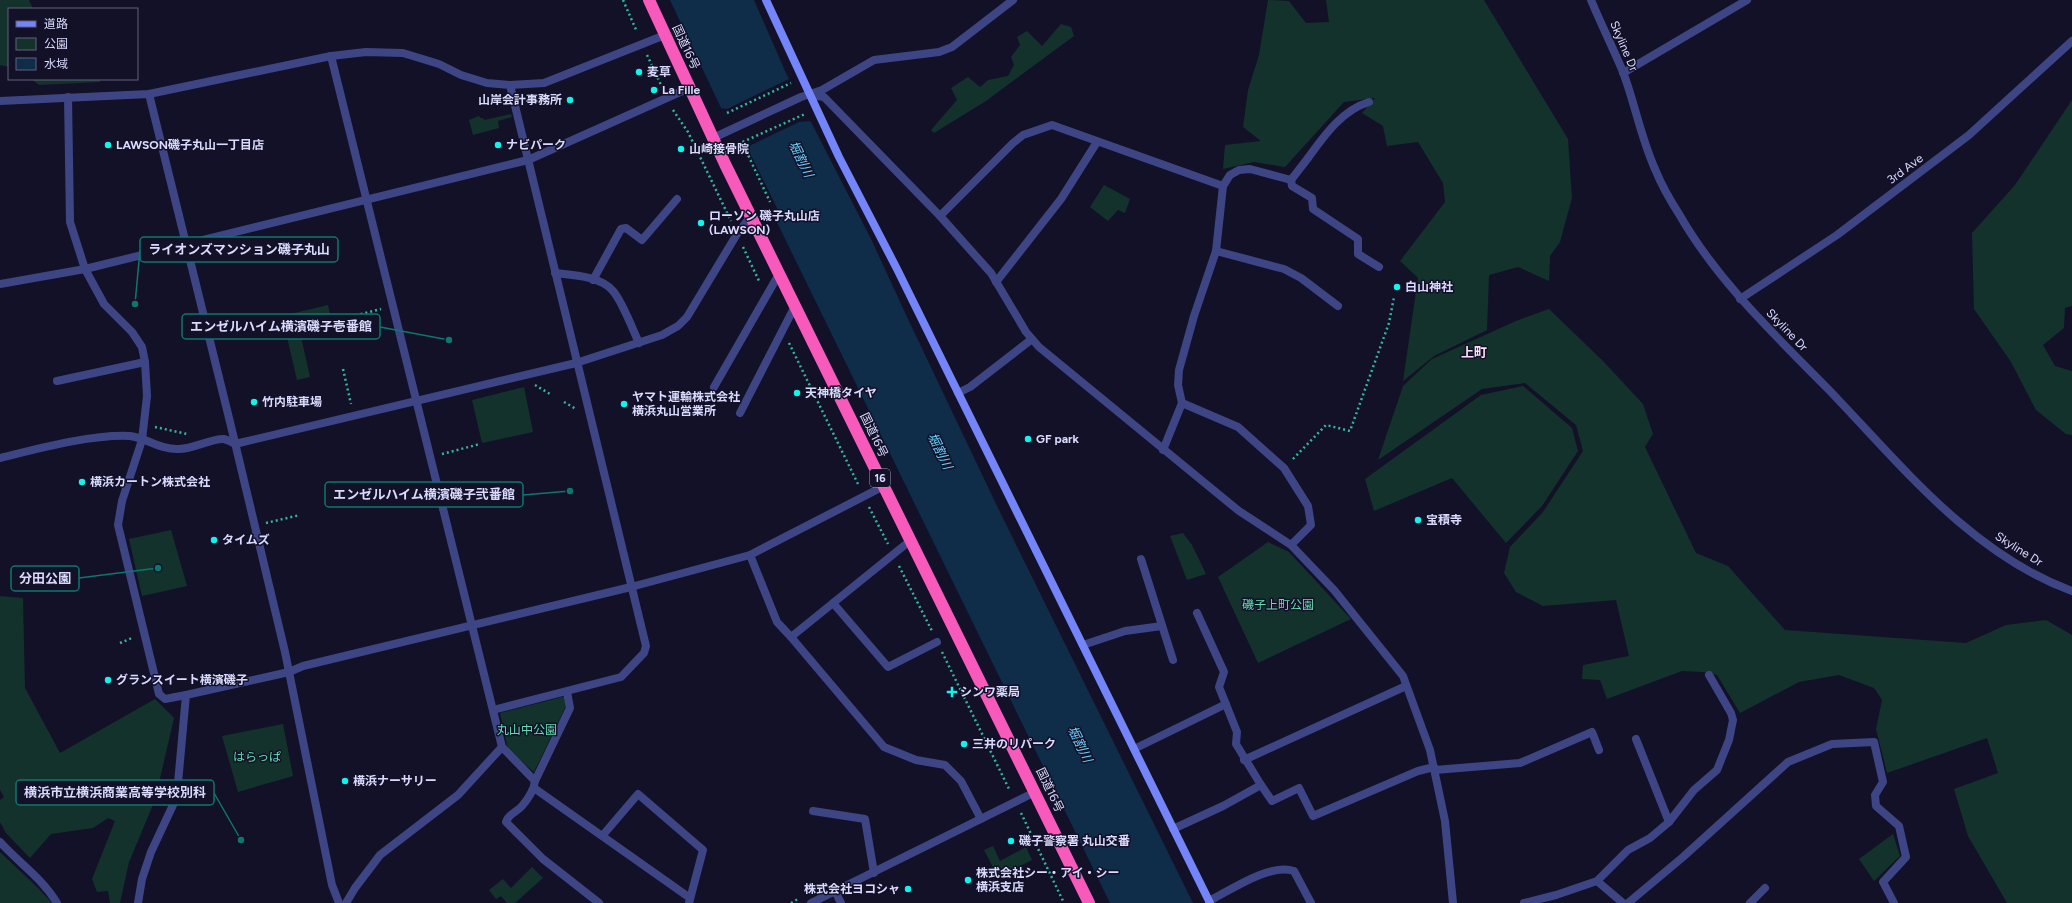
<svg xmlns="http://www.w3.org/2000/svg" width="2072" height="903" font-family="Figtree,'Noto Sans JP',sans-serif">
	<rect width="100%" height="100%" fill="#121128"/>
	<!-- green -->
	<g fill="#14322c">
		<polygon points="0,0 29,0 33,9 9,9 9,67 0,65"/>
		<polygon points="1268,0 1289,1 1306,23 1329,22 1326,0 1484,0 1568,139 1572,198 1560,242 1550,256 1549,281 1518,267 1489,275 1487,330 1434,356 1403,381 1418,278 1400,261 1445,202 1443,183 1418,142 1387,146 1383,126 1362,113 1375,98 1344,102 1285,167 1254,162 1223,169 1225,145 1261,141 1243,127 1248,90 1259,55"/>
		<polygon points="1061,24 1071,27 1074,36 986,101 934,133 931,130 957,100 951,88 968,77 980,87 988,80 1008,76 1014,65 1011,57 1020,45 1017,37 1027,31 1042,46"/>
		<polygon points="31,79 100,79 100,82 39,85"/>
		<polygon points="2072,100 2072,306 2065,308 2064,328 2043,345 2055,366 2072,371 2072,435 2066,434 2036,410 2011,362 1974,309 1972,233 2015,185"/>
		<polygon points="511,114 512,117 498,121 499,128 473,135 469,120 479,116 480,118 483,118 484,120"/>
		<polygon points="1104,185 1130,199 1125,213 1118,210 1108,221 1090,207"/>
		<polygon points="328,305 330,315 298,323 310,377 297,380 282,316"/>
		<polygon points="1549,309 1603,361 1643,404 1653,434 1645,447 1696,553 1728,566 1785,630 1966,643 2006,625 2046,620 2072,635 2072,903 2007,903 1968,836 1954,789 1998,773 1987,738 1887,773 1876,729 1882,700 1874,688 1839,675 1799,682 1740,713 1717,675 1703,672 1682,671 1607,699 1600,680 1582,679 1583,665 1629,656 1616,600 1543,606 1516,592 1504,573 1510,547 1543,512 1583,451 1576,425 1525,383 1482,389 1378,460 1403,386 1432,359 1516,321"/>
		<polygon points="1523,386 1572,428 1578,451 1542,506 1506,543 1452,478 1374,511 1365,479 1481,395"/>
		<polygon points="524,387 533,432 482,443 472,400"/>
		<polygon points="171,530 187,586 142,596 129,539"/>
		<polygon points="1183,533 1192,545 1206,574 1187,580 1170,536"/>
		<polygon points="1268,542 1289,552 1351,619 1258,663 1218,577"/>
		<polygon points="0,596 23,598 25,688 60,753 155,699 174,718 155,800 129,862 120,903 110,903 108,891 97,892 92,879 115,821 108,818 93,828 51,834 30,858 6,833 0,822 0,800 4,797 0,790"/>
		<polygon points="566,696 567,704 534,772 508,750 500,713"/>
		<polygon points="283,724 293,776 238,792 222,736"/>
		<polygon points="1893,834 1900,856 1874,881 1859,859"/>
		<polygon points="993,846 1000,861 1026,847 1032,860 998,877 984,850"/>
		<polygon points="0,852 38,888 52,903 0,903"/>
		<polygon points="532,867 543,878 515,903 507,903 501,896 496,899 489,890 503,879 511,888"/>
	</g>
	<!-- water -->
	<polygon fill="#0f2c49" points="670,0 754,0 786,73 872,241 908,319 998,508 1193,903 1110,903 721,108"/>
	<!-- pier -->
	<polygon fill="#121128" points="791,78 812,121 799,122 747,147 782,218 776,221 721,108 727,109"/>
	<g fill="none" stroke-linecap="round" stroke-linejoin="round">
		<!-- path -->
		<g stroke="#35b69c" stroke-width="2.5" stroke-dasharray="2 3" stroke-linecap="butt">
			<polyline points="623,0 637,32"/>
			<polyline points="647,55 662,87"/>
			<polyline points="673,110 688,132 731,221"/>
			<polyline points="727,113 791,83"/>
			<polyline points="742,142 770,202"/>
			<polyline points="738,144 805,114"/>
			<polyline points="778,217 779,219"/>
			<polyline points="743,247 760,283"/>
			<polyline points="346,318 381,309"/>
			<polyline points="789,343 858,484"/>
			<polyline points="343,369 351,404"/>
			<polyline points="535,385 550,394"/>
			<polyline points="564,402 576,409"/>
			<polyline points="155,427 187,434"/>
			<polyline points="442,454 480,444"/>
			<polyline points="1293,459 1326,425 1350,431 1389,323 1394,297"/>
			<polyline points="869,507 888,544"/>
			<polyline points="266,523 300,515"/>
			<polyline points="899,566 932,631"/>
			<polyline points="120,643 132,638"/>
			<polyline points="942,652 1010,791"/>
			<polyline points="1021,813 1064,903"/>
			<polyline points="791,903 798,899"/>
		</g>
		<!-- lane -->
		<g stroke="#3e4585" stroke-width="8">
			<path d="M331 56 502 747 535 781C534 789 528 799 522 806 517 812 508 814 506 822L543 859 599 903"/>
			<polyline points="68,97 70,222 85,269 104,304 132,332 142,347 145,362 147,396 142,440 122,501 118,525 159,694 165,699 186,695"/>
			<path d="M1308 158C1324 136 1342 110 1369 102"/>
			<polyline points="1291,180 1292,186 1312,198 1313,209 1358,239 1358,254 1379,267"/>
			<polyline points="1216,251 1284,269 1301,278 1338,306"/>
			<path d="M555 273C572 275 601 276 613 291 622 301 633 330 639 343"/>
			<polyline points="593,280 621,229 626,228 642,240 677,199"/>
			<polyline points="996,282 1061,199 1097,142"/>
			<polyline points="57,381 145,362"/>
			<polyline points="714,387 779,274"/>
			<polyline points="958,393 970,387 1032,339"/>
			<polyline points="1182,403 1238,427 1284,468 1308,506 1311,525 1291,545"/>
			<polyline points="740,413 795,306"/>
			<polyline points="750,555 777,622 791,637 884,747 916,760 945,765 961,781 981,819"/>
			<polyline points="1141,559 1173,660"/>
			<polyline points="833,603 888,667 937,642"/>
			<polyline points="791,637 911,540"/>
			<polyline points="1083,645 1125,631 1162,626"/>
			<polyline points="493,710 621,677 644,653 646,646 510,85"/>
			<polyline points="1636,739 1669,822"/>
			<polyline points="1134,749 1226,704"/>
			<polyline points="1244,760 1406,686"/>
			<polyline points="1435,770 1520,763 1592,732 1599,750"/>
			<polyline points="535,781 570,708 567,692"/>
			<polyline points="1261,785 1272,801 1299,788 1313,816 1418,771 1434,767"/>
			<polyline points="534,788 690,898"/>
			<polyline points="813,811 865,819 874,873"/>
			<polyline points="1173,829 1223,806 1261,785 1236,744 1237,732 1219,687 1224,672 1197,613"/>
			<polyline points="603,835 638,794 703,850 689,903"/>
			<polyline points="1597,881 1623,903"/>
			<path d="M1209 901C1231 890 1269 863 1294 871L1311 903"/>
			<polyline points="346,903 355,888 380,855 458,795 502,747"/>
			<polyline points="1524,903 1556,895 1597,881 1628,850 1650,838 1669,822 1694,790 1717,770 1729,740 1733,720 1731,713 1709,675"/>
			<polyline points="1628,903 1683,857 1788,762 1832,744 1874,742 1883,782 1875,795 1876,806 1899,826 1906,857 1883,882 1894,903"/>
			<polyline points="1750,903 1765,888"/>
		</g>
		<!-- street -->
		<g stroke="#3e4585" stroke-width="8">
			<path d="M1591 0C1601 24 1613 48 1623 72 1635 104 1641 138 1655 169 1661 184 1670 200 1679 214 1718 282 1775 335 1829 390 1901 465 1971 554 2072 591"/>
			<polyline points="1623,73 1747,0"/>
			<polyline points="149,94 230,422 285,652 332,885 339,903"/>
			<polyline points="810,95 824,97 940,216 991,273 1026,332 1039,347 1239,511 1291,545 1334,590 1403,676 1430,750 1445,821 1453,903"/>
			<polyline points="0,101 149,94 331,56 366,52 403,53 439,64 461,75 487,83 510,85 544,83 665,35"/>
			<polyline points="713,138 801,97 822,90 874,60 939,52 952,47 1013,0"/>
			<polyline points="940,216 1013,143 1023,135 1052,125 1223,186"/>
			<polyline points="0,284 85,269 528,160 689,88"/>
			<polyline points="1740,299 1837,235 1969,135 2072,41"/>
			<polyline points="1163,450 1182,403 1178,385 1179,370 1194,316 1216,251 1223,186 1230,175 1239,170 1250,169 1291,180 1308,158"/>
			<path d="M0 458C37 449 92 434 130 436 147 438 160 450 179 449 193 449 213 438 224 439 228 440 232 442 235 444L576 363 662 335 678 326 687 317 737 234 751 216"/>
			<path d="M0 842C19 863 42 878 57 903"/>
			<polyline points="835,891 841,903"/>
			<polyline points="138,903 142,879 151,852 173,805 178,783 186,695 289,672 303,666 631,587 750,555 884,486"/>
			<polyline points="811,903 1035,792"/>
		</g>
		<!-- secondary -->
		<polyline stroke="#7484f9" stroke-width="8" points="766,0 839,157 897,269 1210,903"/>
		<!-- highway -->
		<polyline stroke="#f85abc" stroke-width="12" points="649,0 725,164 1089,903"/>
	</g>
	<!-- markers -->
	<g fill="#0ef5ec" stroke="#121128" stroke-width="1.5">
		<circle cx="639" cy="72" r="4"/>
		<circle cx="654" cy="90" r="4"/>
		<circle cx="570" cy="100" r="4"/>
		<circle cx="108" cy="145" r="4"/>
		<circle cx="498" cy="145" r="4"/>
		<circle cx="681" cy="149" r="4"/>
		<circle cx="701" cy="223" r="4"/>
		<circle cx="1397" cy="287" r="4"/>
		<circle cx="797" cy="393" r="4"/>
		<circle cx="254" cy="402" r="4"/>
		<circle cx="624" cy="404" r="4"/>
		<circle cx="1028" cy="439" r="4"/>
		<circle cx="82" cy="482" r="4"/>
		<circle cx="1418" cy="520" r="4"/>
		<circle cx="214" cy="540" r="4"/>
		<circle cx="108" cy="680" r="4"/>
		<path d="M950 686h4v4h4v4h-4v4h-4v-4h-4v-4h4z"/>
		<circle cx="964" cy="744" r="4"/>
		<circle cx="345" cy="781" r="4"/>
		<circle cx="1011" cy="841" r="4"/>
		<circle cx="968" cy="880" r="4"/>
		<circle cx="908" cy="889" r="4"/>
	</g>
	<g text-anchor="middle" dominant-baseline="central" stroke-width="3" stroke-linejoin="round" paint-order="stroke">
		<!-- shield labels -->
		<rect fill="#121128" stroke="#9d9ebd" stroke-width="1" x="870" y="469" width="20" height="18" rx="3"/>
		<g font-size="11" font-weight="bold" fill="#d9dafd">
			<text x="880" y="478">16</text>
		</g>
		<!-- street labels -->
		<g font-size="12" fill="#d9dafd" stroke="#121128">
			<text transform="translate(1624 46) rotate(67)">Skyline Dr</text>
			<text transform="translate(686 47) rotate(65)">国道16号</text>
			<text transform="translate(1905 169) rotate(-37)">3rd Ave</text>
			<text transform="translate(1787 330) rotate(46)">Skyline Dr</text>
			<text transform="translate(874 435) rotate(64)">国道16号</text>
			<text transform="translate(2019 549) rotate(32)">Skyline Dr</text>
			<text transform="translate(1050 790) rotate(64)">国道16号</text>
		</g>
		<!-- poi labels -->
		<g font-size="12" font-weight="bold" fill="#d9dafd" stroke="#121128" text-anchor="start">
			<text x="647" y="72">麦草</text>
			<text x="662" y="90">La Fille</text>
			<text x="562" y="100" text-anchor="end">山岸会計事務所</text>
			<text x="116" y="145">LAWSON磯子丸山一丁目店</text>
			<text x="506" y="145">ナビパーク</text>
			<text x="689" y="149">山崎接骨院</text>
			<text x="709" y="216">ローソン 磯子丸山店<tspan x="709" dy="14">(LAWSON)</tspan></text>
			<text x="1405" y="287">白山神社</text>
			<text x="805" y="393">天神橋タイヤ</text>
			<text x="632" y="397">ヤマト運輸株式会社<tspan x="632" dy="14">横浜丸山営業所</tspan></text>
			<text x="262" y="402">竹内駐車場</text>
			<text x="1036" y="439">GF park</text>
			<text x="90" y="482">横浜カートン株式会社</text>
			<text x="1426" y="520">宝積寺</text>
			<text x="222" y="540">タイムズ</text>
			<text x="116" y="680">グランスイート横濱磯子</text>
			<text x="960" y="692">シンワ薬局</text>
			<text x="972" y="744">三井のリパーク</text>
			<text x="353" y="781">横浜ナーサリー</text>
			<text x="1019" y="841">磯子警察署 丸山交番</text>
			<text x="976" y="873">株式会社シー・アイ・シー<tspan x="976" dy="14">横浜支店</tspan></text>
			<text x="900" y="889" text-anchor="end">株式会社ヨコシャ</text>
		</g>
		<!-- park labels -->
		<g font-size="12" fill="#67dcae" stroke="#121128">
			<text x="1278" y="605">磯子上町公園</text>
			<text x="527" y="730">丸山中公園</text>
			<text x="257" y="757">はらっぱ</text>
		</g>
		<!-- water labels -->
		<g font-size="13" font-style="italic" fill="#6cccf9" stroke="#121128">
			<text transform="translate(801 159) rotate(64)">堀割川</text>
			<text transform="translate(940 451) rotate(64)">堀割川</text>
			<text transform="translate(1080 744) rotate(64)">堀割川</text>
		</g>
		<!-- neighbourhood labels -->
		<g font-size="13" font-weight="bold" fill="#fedbf6" stroke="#121128">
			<text x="1474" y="352">上町</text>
		</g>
	</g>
	<!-- callouts -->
	<path fill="none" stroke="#0f766e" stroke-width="1.5" d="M135 304L140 250M449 340L380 327M570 491L523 495M158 568L79 578M241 840L214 793"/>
	<g fill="#0f766e" stroke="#121128" stroke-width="1.5">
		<circle cx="135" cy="304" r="4"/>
		<circle cx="449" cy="340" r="4"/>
		<circle cx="570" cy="491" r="4"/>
		<circle cx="158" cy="568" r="4"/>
		<circle cx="241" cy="840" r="4"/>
	</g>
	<g fill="#121128" stroke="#0f766e" stroke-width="1.5">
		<rect x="140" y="237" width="198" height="25" rx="4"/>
		<rect x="182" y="314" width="198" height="25" rx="4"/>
		<rect x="325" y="482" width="198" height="25" rx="4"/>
		<rect x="11" y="566" width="68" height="25" rx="4"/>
		<rect x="16" y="780" width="198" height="25" rx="4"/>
	</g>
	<g font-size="13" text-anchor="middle" font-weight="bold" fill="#d9dafd">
		<text x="239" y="254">ライオンズマンション磯子丸山</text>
		<text x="281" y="331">エンゼルハイム横濱磯子壱番館</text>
		<text x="424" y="499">エンゼルハイム横濱磯子弐番館</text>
		<text x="45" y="583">分田公園</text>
		<text x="115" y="797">横浜市立横浜商業高等学校別科</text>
	</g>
	<!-- legend -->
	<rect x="8" y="8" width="130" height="72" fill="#121128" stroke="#62617d"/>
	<rect x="16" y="21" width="20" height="6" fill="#7484f9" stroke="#62617d"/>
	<text x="44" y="28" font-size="12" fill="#d9dafd">道路</text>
	<rect x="16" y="38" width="20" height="12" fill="#14322c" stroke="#62617d"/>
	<text x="44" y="48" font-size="12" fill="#d9dafd">公園</text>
	<rect x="16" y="58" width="20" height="12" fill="#0f2c49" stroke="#62617d"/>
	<text x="44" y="68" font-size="12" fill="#d9dafd">水域</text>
</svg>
